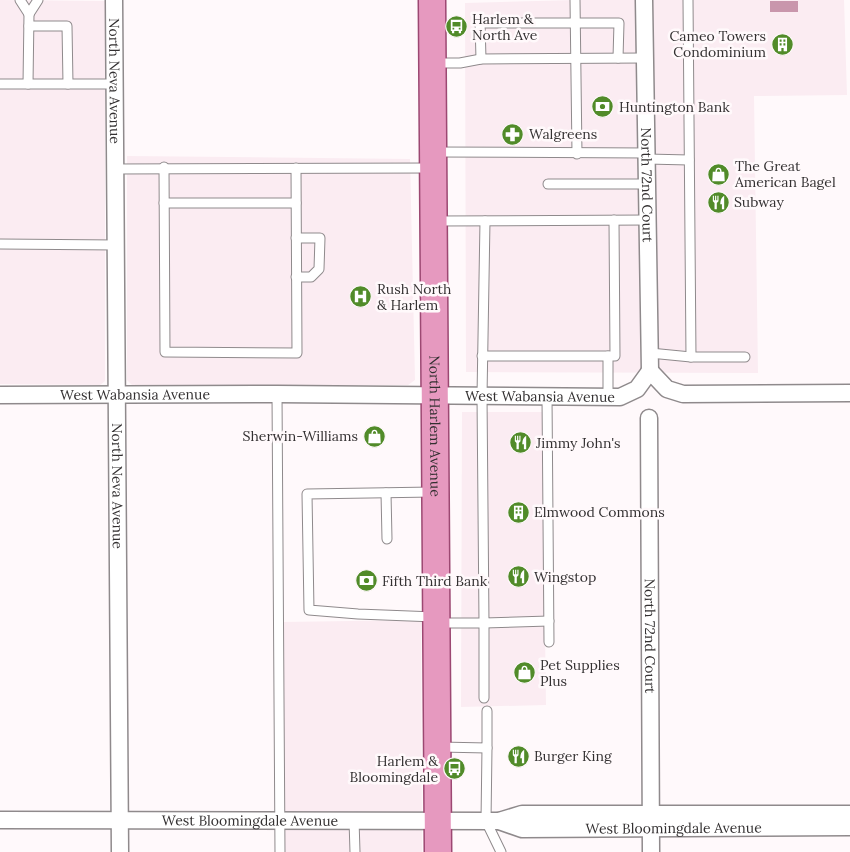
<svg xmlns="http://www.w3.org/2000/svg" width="850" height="852" font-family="Lora,serif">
	<rect width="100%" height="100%" fill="#fff9fb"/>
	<!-- built -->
	<g fill="#fbecf2">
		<polygon points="0,0 105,1 105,381 100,385 0,384"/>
		<polygon points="576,0 844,0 847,95 754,96 758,373 466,372 465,3"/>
		<polygon points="127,156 410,159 415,380 408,385 133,386 127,380"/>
		<polygon points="462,412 542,412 546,705 461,707"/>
		<polygon points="421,620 422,852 285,852 282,622"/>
	</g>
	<!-- water -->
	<rect fill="#c996ac" x="770" y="1" width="28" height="11"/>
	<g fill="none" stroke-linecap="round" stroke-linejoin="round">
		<defs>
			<g id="service">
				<polyline points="20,0 29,14 38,0"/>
				<polyline points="575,0 577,154"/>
				<polyline points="688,0 691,357"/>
				<polyline points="29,26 67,26 68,84"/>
				<polyline points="481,59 480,23 619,23 618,58"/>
				<polyline points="436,63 460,63 481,59 645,58"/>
				<polyline points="0,84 114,84"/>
				<polyline points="28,84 29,14"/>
				<polyline points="436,152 647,153"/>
				<polyline points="647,159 689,160"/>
				<polyline points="164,167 165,352 297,353 296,168"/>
				<polyline points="116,169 430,168"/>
				<polyline points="548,184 647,184"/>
				<polyline points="164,203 296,203"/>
				<polyline points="436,221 648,220"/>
				<polyline points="485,221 482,396 484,623 549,621"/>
				<polyline points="296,238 320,238 319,269 311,277 296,277"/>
				<polyline points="0,244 116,245"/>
				<polyline points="650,353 691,357 745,357"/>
				<polyline points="482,356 615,356 614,220"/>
				<polyline points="608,356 608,397"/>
				<polyline points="277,394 280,852"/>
				<polyline points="547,397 549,642"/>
				<polyline points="433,492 307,494 309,610 358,614 435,617"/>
				<polyline points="386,493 387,539"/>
				<polyline points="439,623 484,623 484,698"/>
				<polyline points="440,747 487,748 487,711"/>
				<polyline points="487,748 486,821 501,852"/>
				<polyline points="354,820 355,852"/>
			</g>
			<g id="minor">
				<path id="s1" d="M114 0 120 852"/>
				<path id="s2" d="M644 0 650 371"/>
				<polyline points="650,371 667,389 683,394 850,393"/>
				<path id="s3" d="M0 395 277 394 620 397 637 389 650 371"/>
				<path id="s4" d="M649 418 651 852"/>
				<path id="s5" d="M0 820 499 821 522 814H850"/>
				<path id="s6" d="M499 821 522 829 850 827"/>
			</g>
			<g id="primary">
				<path id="s7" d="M432 0 438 852"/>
			</g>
		</defs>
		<!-- service casing -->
		<use href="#service" stroke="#8f8a8c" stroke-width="11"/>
		<!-- minor casing -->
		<use href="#minor" stroke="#8f8a8c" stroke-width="19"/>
		<!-- primary casing -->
		<use href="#primary" stroke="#9c4872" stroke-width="29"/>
		<!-- service -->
		<use href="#service" stroke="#fff" stroke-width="9"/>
		<!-- minor -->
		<use href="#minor" stroke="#fff" stroke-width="16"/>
		<!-- primary -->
		<use href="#primary" stroke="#e699bf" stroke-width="26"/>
	</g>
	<!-- icons -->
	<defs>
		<symbol id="bus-disc" viewBox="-11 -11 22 22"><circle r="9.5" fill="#518b29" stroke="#fff9fb"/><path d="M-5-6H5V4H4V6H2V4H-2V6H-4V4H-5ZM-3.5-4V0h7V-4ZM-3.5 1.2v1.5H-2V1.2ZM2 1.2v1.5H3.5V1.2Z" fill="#fff"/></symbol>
		<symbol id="building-disc" viewBox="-11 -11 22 22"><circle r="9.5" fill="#518b29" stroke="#fff9fb"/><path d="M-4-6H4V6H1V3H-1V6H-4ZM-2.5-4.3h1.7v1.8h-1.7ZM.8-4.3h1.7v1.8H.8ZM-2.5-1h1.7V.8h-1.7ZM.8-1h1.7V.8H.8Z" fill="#fff"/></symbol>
		<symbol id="bank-disc" viewBox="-11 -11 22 22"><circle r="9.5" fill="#518b29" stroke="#fff9fb"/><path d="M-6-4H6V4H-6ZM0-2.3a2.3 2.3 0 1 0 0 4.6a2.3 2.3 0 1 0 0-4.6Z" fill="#fff"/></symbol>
		<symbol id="pharmacy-disc" viewBox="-11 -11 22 22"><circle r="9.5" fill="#518b29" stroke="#fff9fb"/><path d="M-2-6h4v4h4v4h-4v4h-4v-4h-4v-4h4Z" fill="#fff"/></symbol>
		<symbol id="shop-disc" viewBox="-11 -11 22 22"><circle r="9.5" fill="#518b29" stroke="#fff9fb"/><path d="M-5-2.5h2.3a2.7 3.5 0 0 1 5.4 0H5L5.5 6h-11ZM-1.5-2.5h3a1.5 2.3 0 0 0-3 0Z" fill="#fff"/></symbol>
		<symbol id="restaurant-disc" viewBox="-11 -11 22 22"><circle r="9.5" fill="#518b29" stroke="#fff9fb"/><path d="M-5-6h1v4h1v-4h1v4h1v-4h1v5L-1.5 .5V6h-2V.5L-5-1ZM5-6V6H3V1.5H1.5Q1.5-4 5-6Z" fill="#fff"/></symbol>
		<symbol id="hospital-disc" viewBox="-11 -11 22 22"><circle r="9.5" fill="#518b29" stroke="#fff9fb"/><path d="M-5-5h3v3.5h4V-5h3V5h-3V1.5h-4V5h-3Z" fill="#fff"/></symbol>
	</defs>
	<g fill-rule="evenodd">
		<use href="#bus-disc" x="444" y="14" width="25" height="25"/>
		<use href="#building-disc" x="770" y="32" width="25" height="25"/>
		<use href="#bank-disc" x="590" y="94" width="25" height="25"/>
		<use href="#pharmacy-disc" x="500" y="122" width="25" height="25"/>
		<use href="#shop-disc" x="706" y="162" width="25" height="25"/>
		<use href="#restaurant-disc" x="706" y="190" width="25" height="25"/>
		<use href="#hospital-disc" x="348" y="284" width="25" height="25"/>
		<use href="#shop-disc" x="362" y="424" width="25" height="25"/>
		<use href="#restaurant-disc" x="508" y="430" width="25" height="25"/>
		<use href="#building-disc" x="506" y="500" width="25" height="25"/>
		<use href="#restaurant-disc" x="506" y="564" width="25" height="25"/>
		<use href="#bank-disc" x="354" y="568" width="25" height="25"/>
		<use href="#shop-disc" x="512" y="660" width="25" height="25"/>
		<use href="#restaurant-disc" x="506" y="744" width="25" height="25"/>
		<use href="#bus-disc" x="442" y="756" width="25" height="25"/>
	</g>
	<g text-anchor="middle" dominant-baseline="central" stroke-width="5" stroke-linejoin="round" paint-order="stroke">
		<!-- poi labels -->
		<g font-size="14" fill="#333031" stroke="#fff9fb" text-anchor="start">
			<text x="472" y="19">Harlem &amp;<tspan x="472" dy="16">North Ave</tspan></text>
			<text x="766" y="36" text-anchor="end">Cameo Towers<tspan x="766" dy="16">Condominium</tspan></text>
			<text x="619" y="107">Huntington Bank</text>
			<text x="529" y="134">Walgreens</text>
			<text x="735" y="166">The Great<tspan x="735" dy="16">American Bagel</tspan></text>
			<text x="734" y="202">Subway</text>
			<text x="377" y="289">Rush North<tspan x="377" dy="16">&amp; Harlem</tspan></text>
			<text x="358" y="436" text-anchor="end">Sherwin-Williams</text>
			<text x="536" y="443">Jimmy John's</text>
			<text x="534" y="512">Elmwood Commons</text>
			<text x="534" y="577">Wingstop</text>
			<text x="382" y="581">Fifth Third Bank</text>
			<text x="540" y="665">Pet Supplies<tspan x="540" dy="16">Plus</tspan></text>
			<text x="534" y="756">Burger King</text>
			<text x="438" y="761" text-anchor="end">Harlem &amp;<tspan x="438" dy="16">Bloomingdale</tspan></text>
		</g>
		<!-- street labels -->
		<g font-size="14" fill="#333031" stroke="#fff9fb">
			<text stroke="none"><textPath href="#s1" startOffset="81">North Neva Avenue</textPath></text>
			<text stroke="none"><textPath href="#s2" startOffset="185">North 72nd Court</textPath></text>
			<text stroke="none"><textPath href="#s3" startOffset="135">West Wabansia Avenue</textPath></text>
			<text stroke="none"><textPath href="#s3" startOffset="540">West Wabansia Avenue</textPath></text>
			<text stroke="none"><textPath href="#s7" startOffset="426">North Harlem Avenue</textPath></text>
			<text stroke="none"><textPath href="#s1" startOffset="486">North Neva Avenue</textPath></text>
			<text stroke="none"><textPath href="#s4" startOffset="218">North 72nd Court</textPath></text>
			<text stroke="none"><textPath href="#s5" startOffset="250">West Bloomingdale Avenue</textPath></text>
			<text stroke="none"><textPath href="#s6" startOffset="176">West Bloomingdale Avenue</textPath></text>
		</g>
	</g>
</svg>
